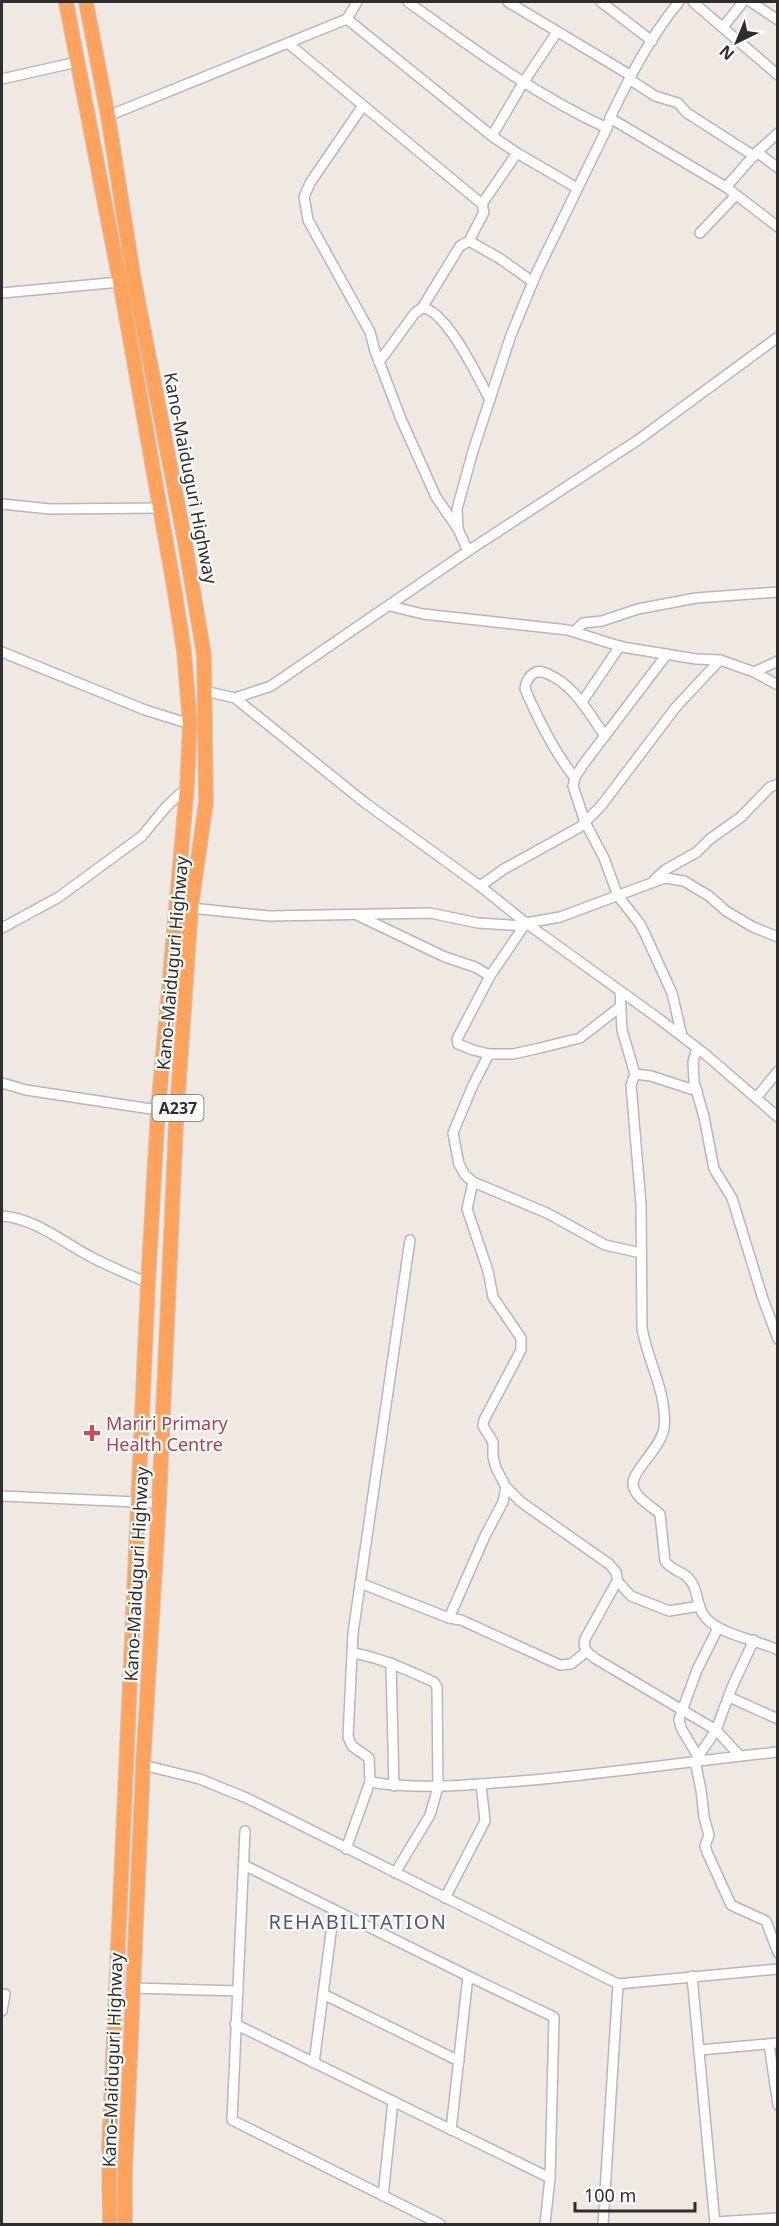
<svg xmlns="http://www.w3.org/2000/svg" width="779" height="2226" font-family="'Noto Sans',sans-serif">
	<rect width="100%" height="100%" fill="#efe9e1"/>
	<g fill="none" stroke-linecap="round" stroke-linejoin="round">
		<defs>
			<g id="minor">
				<path d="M408 2C472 48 535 95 607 128"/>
				<polyline points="508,2 630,75"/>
				<polyline points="601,2 652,41"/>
				<path d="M679 2C650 37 629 78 610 118L726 187 778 227"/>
				<polyline points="693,2 778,75"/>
				<polyline points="751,2 778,20"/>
				<polyline points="347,19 492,136 517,153 577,188"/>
				<polyline points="723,27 743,2"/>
				<polyline points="289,44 482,204 484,212 469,241 460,246 422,308 415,313 379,362"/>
				<polyline points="2,79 77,62"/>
				<polyline points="629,79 655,96 678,103 687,113 754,156"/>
				<polyline points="362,107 310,183 304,197 308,220 370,332 375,351 401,419 436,497 458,529"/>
				<polyline points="108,116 347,19 357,2"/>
				<polyline points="492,136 523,83 557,32"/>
				<polyline points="757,152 778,168"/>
				<polyline points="726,187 757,152 778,133"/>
				<polyline points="482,204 517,153"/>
				<polyline points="700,233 736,195"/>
				<polyline points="469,241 499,258 533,282"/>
				<polyline points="2,293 120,282"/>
				<path d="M422 308C446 309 479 379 490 400"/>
				<polyline points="2,504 50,509 160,508"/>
				<polyline points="468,551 458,529 457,509 473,451 511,335 537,272 607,128 610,118"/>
				<polyline points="390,606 423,614 568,630 622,647 696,659 720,660 754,672 778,685"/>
				<polyline points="574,632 583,623 602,621 638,609 696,598 778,592"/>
				<polyline points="2,652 145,710 190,724"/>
				<polyline points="667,654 585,762 575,777 573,786 585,822 604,858 618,896 640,924 645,934 672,993 682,1036"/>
				<polyline points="754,672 778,661"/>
				<polyline points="204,691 235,698 364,802 480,886 526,923 658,1018 705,1054 778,1117"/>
				<polyline points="235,698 271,686 468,551 638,440 778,337"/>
				<polyline points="582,702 620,646"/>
				<path d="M575 778C554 752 538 719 525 689 525 683 529 676 534 673 539 670 543 672 548 674 575 686 588 712 605 736"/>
				<polyline points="655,879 665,870 697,852 710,839 741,817 770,787 778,784"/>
				<polyline points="480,886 504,869 580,827 601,806 676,707 720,660"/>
				<polyline points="191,908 269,916 430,913 478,923 524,926"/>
				<polyline points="359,916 445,957 475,967 490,976"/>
				<polyline points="2,928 59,897 142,836 166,807 187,787"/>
				<path d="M620 991 622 1030 635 1074 631 1085 641 1204 642 1328C647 1360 668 1394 664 1428 661 1448 632 1471 633 1484 633 1496 651 1506 660 1514L665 1561C671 1571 684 1571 690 1580 699 1591 696 1604 703 1614 715 1634 757 1640 778 1650"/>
				<polyline points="621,1006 580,1038 540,1048 513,1054 489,1054 473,1050 458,1044 457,1039 490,976 526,923 560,917 665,878 684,881 709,896 726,911 753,927 778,937"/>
				<polyline points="697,1048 693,1062 694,1082 704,1117 714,1169 732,1198 763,1299 778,1339"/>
				<polyline points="489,1054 473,1085 453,1133 459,1164 465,1175 473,1182 547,1213 605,1245 641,1253"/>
				<polyline points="635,1074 651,1076 697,1091"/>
				<polyline points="2,1083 26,1090 158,1110"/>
				<polyline points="756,1098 778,1071"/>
				<polyline points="473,1182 467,1209 488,1271 493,1297 521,1338 521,1350 484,1420 483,1426 493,1442 493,1457 496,1468 506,1487 521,1502 609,1564 616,1572 618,1583"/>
				<path d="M2 1216C37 1219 62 1242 93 1258 111 1267 130 1275 148 1283"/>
				<polyline points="2,1496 159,1503"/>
				<polyline points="360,1583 449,1618 461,1620 560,1665 571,1664 586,1652"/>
				<path d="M700 1606 669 1611 631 1596 620 1584 616 1583 585 1639C582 1649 588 1653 596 1659L716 1730 740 1756"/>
				<polyline points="449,1618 485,1536 503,1502 506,1487"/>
				<path d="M353 1653C382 1658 407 1670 434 1682L437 1687 438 1787 430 1815 395 1873"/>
				<polyline points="391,1663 394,1786"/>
				<polyline points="729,1697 778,1719"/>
				<polyline points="698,1757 716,1730 732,1687 754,1640"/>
				<polyline points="700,1760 681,1728 679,1719 697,1670 718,1628"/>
				<polyline points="695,1761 701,1790 704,1817 709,1835 705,1846 707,1852 731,1905 766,1921 778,1953"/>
				<polyline points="143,1765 200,1779 249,1799 618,1984 603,2224"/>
				<path d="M370 1782C421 1790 469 1785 520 1781 606 1774 691 1761 778 1752"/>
				<polyline points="245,1831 232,2120 440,2224"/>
				<polyline points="346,1849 370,1782 369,1758 352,1746 348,1737 353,1633 410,1240"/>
				<polyline points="244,1865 468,1976"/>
				<polyline points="445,1898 485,1821 481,1784"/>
				<polyline points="692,1976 715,2224"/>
				<polyline points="618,1984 778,1969"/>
				<polyline points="133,1988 238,1991"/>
				<polyline points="323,1994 459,2061"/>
				<polyline points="2,2011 5,1994"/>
				<polyline points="235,2024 550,2178 545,2224"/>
				<polyline points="769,2044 778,2105"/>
				<polyline points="699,2050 778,2043"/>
				<polyline points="314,2063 334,1910"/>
				<polyline points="451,2130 468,1976 554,2017 550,2178"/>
				<polyline points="383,2196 393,2101"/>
				<polyline points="715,2222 778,2218"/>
			</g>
			<g id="highway">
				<polyline points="66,2 120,282 174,587 184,651 190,724 187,787 158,1110 148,1283 109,2147 110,2224"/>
				<polyline points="86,2 108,116 134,280 184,537 204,655 206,802 191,908 176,1124 159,1503 143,1765 125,2171 125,2224"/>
			</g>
		</defs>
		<!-- minor casing -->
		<use href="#minor" stroke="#b4b7c1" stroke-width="12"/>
		<!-- highway casing -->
		<use href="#highway" stroke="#c9c9c9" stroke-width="16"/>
		<!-- minor -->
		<use href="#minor" stroke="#fff" stroke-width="9"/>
		<!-- highway -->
		<use href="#highway" stroke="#ffa35c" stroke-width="14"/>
	</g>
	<!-- markers -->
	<path fill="#e0444e" stroke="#fff" stroke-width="2" d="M89 1424h6v6h6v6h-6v6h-6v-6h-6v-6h6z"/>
	<g text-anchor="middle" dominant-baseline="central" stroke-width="4.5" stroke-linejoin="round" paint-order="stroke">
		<!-- shield labels -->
		<rect fill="#fff" stroke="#6d6d6d" stroke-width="1.5" x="152.5" y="1095" width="51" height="26" rx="4.5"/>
		<g font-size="16" font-weight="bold" fill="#2e2e2e">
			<text x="178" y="1108">A237</text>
		</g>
		<!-- street labels -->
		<g font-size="18" fill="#2e2e2e" stroke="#fff">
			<text transform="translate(191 478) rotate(79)">Kano-Maiduguri Highway</text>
			<text transform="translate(172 963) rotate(-85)">Kano-Maiduguri Highway</text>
			<text transform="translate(136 1574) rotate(-87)">Kano-Maiduguri Highway</text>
			<text transform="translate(112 2060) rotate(-88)">Kano-Maiduguri Highway</text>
		</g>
		<!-- health labels -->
		<g font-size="18" fill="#be3a42" stroke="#fff" text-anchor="start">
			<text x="106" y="1423">Mariri Primary<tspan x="106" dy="21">Health Centre</tspan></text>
		</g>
		<!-- neighbourhood labels -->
		<g font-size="20" letter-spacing="1.5" fill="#4d5680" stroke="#fff">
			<text x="358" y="1921">REHABILITATION</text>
		</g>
	</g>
	<!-- border -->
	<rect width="779" height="2226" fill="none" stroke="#2e2e2e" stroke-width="6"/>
	<!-- north arrow -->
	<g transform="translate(737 42) rotate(223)" stroke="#ffffff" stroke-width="4.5" paint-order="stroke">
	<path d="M0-4.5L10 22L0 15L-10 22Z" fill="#2e2e2e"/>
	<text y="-9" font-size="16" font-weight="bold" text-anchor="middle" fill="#2e2e2e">N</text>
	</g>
	<!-- scale -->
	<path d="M575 2202v9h120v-9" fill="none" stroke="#2e2e2e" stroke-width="3"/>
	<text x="584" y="2202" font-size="18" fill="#2e2e2e" stroke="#ffffff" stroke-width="4.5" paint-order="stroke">100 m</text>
</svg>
